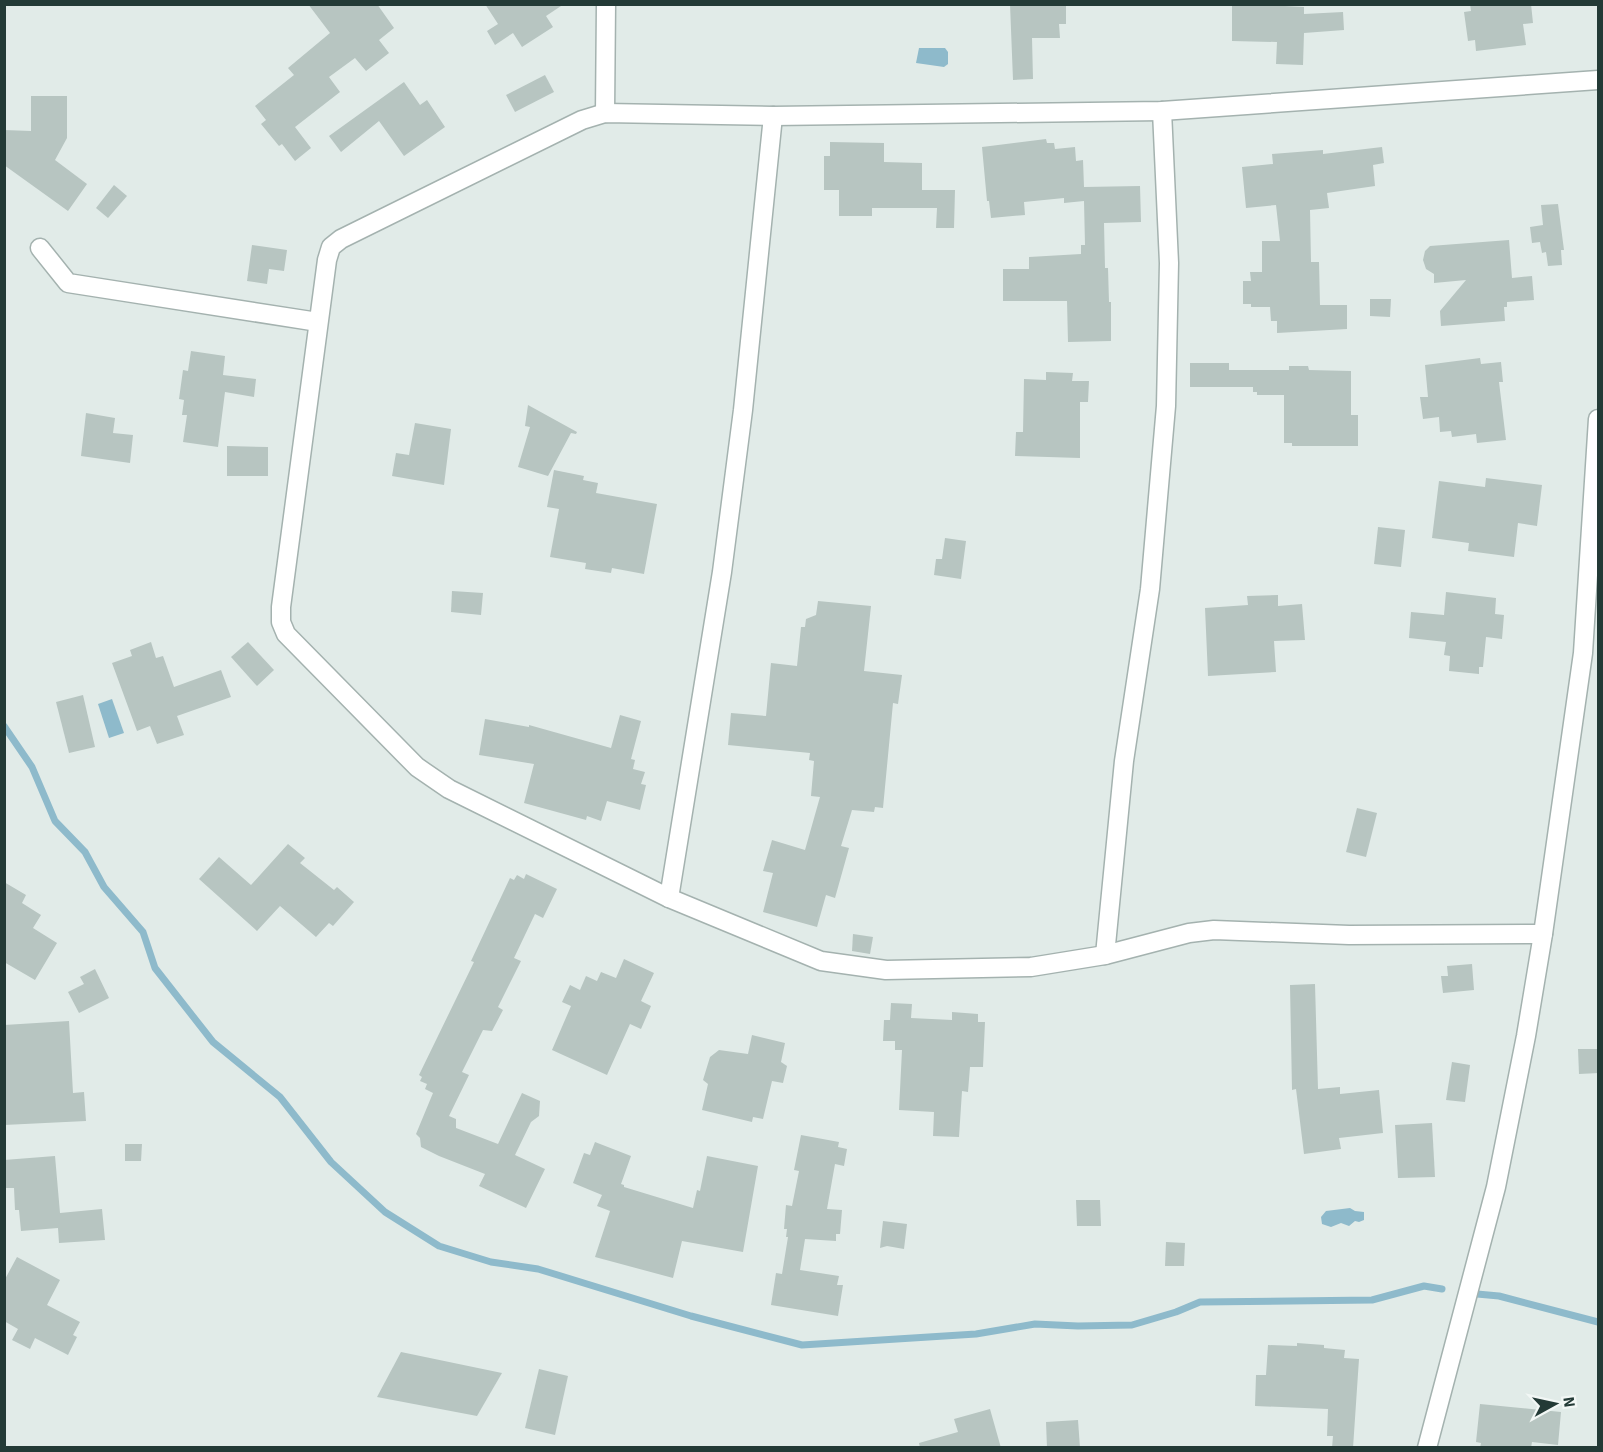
<svg xmlns="http://www.w3.org/2000/svg" width="1603" height="1452" font-family="'Source Sans 3',sans-serif">
	<rect width="100%" height="100%" fill="#e1ebe8"/>
	<!-- water -->
	<g fill="#8ebacb">
		<polygon points="919,48 945,48 948,52 948,64 944,67 916,63"/>
		<polygon points="112,699 124,733 109,738 98,704"/>
		<polygon points="1350,1208 1355,1211 1364,1212 1364,1220 1359,1222 1355,1221 1349,1226 1341,1223 1331,1227 1322,1224 1321,1217 1326,1211"/>
	</g>
	<g fill="none" stroke-linecap="round" stroke-linejoin="round">
		<!-- stream -->
		<g stroke="#8ebacb" stroke-width="7">
			<polyline points="4,726 32,767 55,821 85,852 104,887 143,932 155,968 213,1042 280,1097 331,1162 385,1212 439,1246 491,1262 538,1269 691,1316 802,1345 976,1334 1035,1324 1078,1326 1132,1325 1176,1312 1200,1302 1372,1300 1424,1286 1442,1289"/>
			<polyline points="1477,1294 1499,1296 1598,1322"/>
		</g>
	</g>
	<!-- building -->
	<g fill="#b7c5c1">
		<polygon points="308,4 377,4 394,28 379,40 389,53 366,71 355,58 329,77 340,92 295,127 311,148 295,161 282,144 279,146 261,124 266,120 255,106 294,75 288,68 330,33"/>
		<polygon points="485,4 564,4 546,16 553,27 522,47 513,33 495,45 487,31 498,24"/>
		<polygon points="1010,4 1066,4 1066,24 1059,24 1060,38 1032,38 1033,79 1013,80"/>
		<polygon points="1232,4 1285,4 1285,6 1304,7 1304,14 1343,12 1344,30 1304,33 1303,65 1276,64 1277,42 1232,41"/>
		<polygon points="1470,4 1531,4 1533,23 1523,24 1526,45 1476,51 1475,40 1468,41 1464,12 1471,11"/>
		<polygon points="545,75 554,92 515,112 506,95"/>
		<polygon points="404,82 420,105 427,100 445,127 404,156 379,121 341,152 329,136"/>
		<polygon points="31,96 67,96 67,138 55,160 87,184 68,211 4,165 4,130 31,131"/>
		<polygon points="1046,139 1047,143 1054,143 1055,149 1075,147 1076,161 1083,160 1084,187 1140,186 1141,222 1104,223 1105,268 1108,268 1109,302 1111,302 1111,341 1068,342 1067,301 1003,301 1003,269 1029,269 1029,257 1081,254 1081,245 1085,245 1084,201 1064,203 1064,198 1024,202 1025,215 991,218 989,201 987,201 982,147"/>
		<polygon points="830,142 884,143 884,162 922,163 922,190 955,190 954,228 936,228 937,208 872,208 872,216 839,216 839,190 824,190 824,156 830,156"/>
		<polygon points="1382,147 1384,163 1373,165 1375,186 1327,193 1329,208 1310,210 1311,262 1319,262 1320,305 1347,305 1347,329 1277,333 1277,321 1271,321 1270,307 1251,307 1251,304 1243,304 1243,281 1251,281 1250,272 1262,272 1262,241 1280,241 1276,205 1246,208 1242,167 1273,164 1272,154 1323,150 1323,154"/>
		<polygon points="114,185 127,196 108,218 96,208"/>
		<polygon points="1558,204 1564,250 1561,250 1562,265 1548,266 1546,252 1542,253 1540,242 1532,243 1530,227 1543,225 1541,205"/>
		<polygon points="1509,240 1512,278 1532,276 1534,300 1507,302 1507,307 1504,307 1505,321 1441,326 1440,311 1466,280 1434,283 1434,274 1426,269 1423,260 1425,251 1430,246"/>
		<polygon points="252,245 287,250 284,271 269,269 267,284 247,281"/>
		<polygon points="1370,299 1391,299 1390,317 1370,316"/>
		<polygon points="191,351 225,356 223,375 256,379 254,397 225,392 218,447 183,442 187,415 182,415 184,400 179,399 183,370 188,371"/>
		<polygon points="1480,358 1481,364 1501,362 1503,382 1499,382 1506,440 1477,443 1476,434 1452,437 1451,431 1440,432 1439,417 1423,419 1420,397 1428,397 1425,365"/>
		<polygon points="1190,363 1229,363 1229,370 1289,370 1289,366 1308,366 1309,370 1351,371 1351,415 1358,415 1358,446 1292,446 1292,443 1284,443 1284,395 1257,395 1257,392 1253,392 1253,387 1190,387"/>
		<polygon points="1046,372 1073,373 1072,381 1089,381 1088,402 1080,402 1080,458 1015,456 1016,432 1023,432 1024,379 1046,380"/>
		<polygon points="528,405 577,432 576,434 571,433 548,476 518,467 530,427 525,426"/>
		<polygon points="86,413 115,418 113,433 133,435 130,463 81,456"/>
		<polygon points="415,423 451,429 444,485 392,476 396,453 409,455"/>
		<polygon points="227,446 268,447 268,476 227,476"/>
		<polygon points="554,470 584,476 583,480 598,483 596,493 657,504 644,574 612,568 611,573 585,569 586,563 550,557 559,509 547,507"/>
		<polygon points="1486,478 1542,485 1537,526 1518,523 1514,557 1468,551 1469,543 1432,538 1439,481 1485,487"/>
		<polygon points="1378,527 1405,530 1401,567 1374,564"/>
		<polygon points="945,538 966,541 961,579 934,575 936,559 942,559"/>
		<polygon points="452,591 483,593 481,615 451,612"/>
		<polygon points="1446,592 1496,598 1495,614 1504,615 1502,639 1486,637 1483,667 1479,667 1479,674 1449,671 1450,656 1444,655 1446,642 1409,638 1411,612 1444,615"/>
		<polygon points="1278,595 1278,606 1302,604 1305,640 1274,641 1276,672 1208,676 1205,608 1248,605 1247,596"/>
		<polygon points="818,601 871,606 864,671 902,675 898,704 893,703 883,808 875,807 874,812 852,810 841,846 849,848 835,898 826,895 817,927 763,912 773,873 763,871 772,840 805,850 820,797 811,796 814,761 809,760 810,753 728,745 731,713 766,716 771,663 797,666 801,627 805,627 806,619 816,615"/>
		<polygon points="151,642 156,658 163,656 174,687 221,670 231,697 177,716 184,735 157,744 150,726 137,731 112,663 132,656 130,650"/>
		<polygon points="248,642 274,670 257,686 231,657"/>
		<polygon points="83,695 95,747 69,753 56,702"/>
		<polygon points="620,715 641,721 631,759 635,760 633,769 645,772 641,784 646,785 640,810 607,801 601,821 587,816 586,820 524,803 534,764 479,755 485,719 529,727 529,725 611,748"/>
		<polygon points="1357,808 1377,813 1366,857 1346,852"/>
		<polygon points="288,844 305,858 300,863 334,890 337,887 354,902 333,926 329,923 316,937 280,906 257,931 199,879 219,857 251,885"/>
		<polygon points="526,874 557,889 543,918 535,914 514,958 521,961 498,1007 503,1010 492,1031 483,1030 462,1072 469,1075 449,1116 456,1119 456,1128 498,1144 522,1093 540,1101 539,1116 531,1122 515,1155 545,1169 526,1208 479,1186 485,1174 439,1156 421,1147 420,1138 416,1134 433,1093 425,1089 427,1084 420,1081 422,1077 419,1075 474,962 471,961 510,878 514,880 517,875 524,879"/>
		<polygon points="4,882 26,895 22,903 41,915 33,928 57,943 35,980 4,962"/>
		<polygon points="853,934 873,937 870,954 852,951"/>
		<polygon points="624,959 654,973 641,1001 651,1006 641,1029 630,1024 607,1075 552,1050 571,1006 562,1002 570,985 580,990 586,976 597,981 601,972 616,978"/>
		<polygon points="1472,964 1474,990 1443,993 1441,976 1448,976 1447,966"/>
		<polygon points="95,969 109,998 79,1013 68,992 84,984 80,977"/>
		<polygon points="1315,984 1318,1089 1340,1087 1340,1094 1379,1090 1383,1133 1339,1138 1341,1149 1304,1154 1296,1089 1292,1090 1290,985"/>
		<polygon points="891,1003 912,1004 911,1018 952,1020 952,1012 978,1014 978,1022 985,1022 983,1067 970,1067 968,1092 962,1091 959,1137 933,1136 934,1112 899,1110 902,1050 895,1050 895,1041 883,1041 884,1020 890,1020"/>
		<polygon points="69,1021 73,1093 84,1092 86,1121 4,1125 4,1025"/>
		<polygon points="752,1035 785,1043 781,1062 787,1066 783,1083 772,1081 763,1119 753,1117 752,1122 702,1110 708,1084 703,1080 710,1057 719,1050 748,1054"/>
		<polygon points="1578,1049 1599,1049 1599,1073 1579,1074"/>
		<polygon points="1452,1062 1470,1065 1465,1102 1446,1100"/>
		<polygon points="1432,1123 1435,1177 1398,1178 1395,1125"/>
		<polygon points="801,1135 839,1142 838,1147 847,1149 844,1166 835,1164 827,1209 842,1210 840,1234 836,1234 836,1241 805,1239 800,1270 839,1276 837,1285 843,1285 838,1316 771,1305 776,1273 782,1274 788,1237 786,1237 787,1229 784,1229 786,1205 792,1206 799,1171 794,1170"/>
		<polygon points="595,1142 631,1156 621,1184 624,1185 624,1187 693,1208 697,1190 700,1191 707,1156 758,1166 743,1252 682,1241 673,1278 595,1257 610,1211 597,1206 602,1195 573,1183 584,1153 590,1155"/>
		<polygon points="125,1144 142,1144 141,1161 125,1161"/>
		<polygon points="55,1156 60,1213 102,1209 105,1240 59,1243 58,1228 21,1231 19,1210 15,1210 14,1188 4,1188 4,1160"/>
		<polygon points="1076,1200 1100,1200 1101,1226 1077,1226"/>
		<polygon points="883,1221 907,1224 904,1249 887,1246 880,1248"/>
		<polygon points="1166,1242 1185,1243 1184,1266 1165,1266"/>
		<polygon points="17,1257 60,1280 47,1305 80,1322 73,1335 77,1337 68,1355 35,1338 30,1349 12,1340 18,1329 4,1321 4,1281"/>
		<polygon points="1297,1343 1324,1345 1324,1348 1345,1350 1344,1358 1359,1359 1353,1448 1332,1448 1333,1436 1327,1436 1328,1409 1255,1406 1256,1375 1266,1375 1268,1345 1297,1346"/>
		<polygon points="401,1352 502,1373 477,1416 377,1397"/>
		<polygon points="539,1369 568,1376 555,1435 525,1428"/>
		<polygon points="1480,1404 1561,1412 1558,1445 1532,1442 1531,1448 1480,1448 1481,1443 1476,1442"/>
		<polygon points="990,1409 1001,1448 920,1448 919,1443 958,1432 954,1419"/>
		<polygon points="1078,1420 1080,1448 1047,1448 1046,1422"/>
	</g>
	<g fill="none" stroke-linecap="round" stroke-linejoin="round">
		<defs>
			<g id="street">
				<polyline points="605,113 606,4"/>
				<polyline points="40,248 68,283 318,322"/>
				<polyline points="669,898 722,572 743,410 773,116"/>
				<polyline points="1543,934 1349,935 1214,930 1189,933 1105,955 1031,967 886,970 821,961 669,898 449,789 417,767 286,634 281,622 281,607 327,260 331,247 341,239 582,120 605,113 773,116 1162,111 1598,80"/>
				<polyline points="1105,955 1124,761 1150,589 1166,406 1169,263 1162,111"/>
				<polyline points="1427,1448 1496,1187 1526,1036 1543,934 1583,653 1598,419"/>
			</g>
		</defs>
		<!-- street casing -->
		<use href="#street" stroke="#a4b2af" stroke-width="21"/>
		<!-- street -->
		<use href="#street" stroke="#fff" stroke-width="18"/>
	</g>
	<!-- border -->
	<rect width="1603" height="1452" fill="none" stroke="#233a36" stroke-width="12"/>
	<!-- north arrow -->
	<g transform="translate(1555 1404) rotate(82)" stroke="#f2f7f5" stroke-width="4.5" paint-order="stroke">
	<path d="M0-4.5L10 22L0 15L-10 22Z" fill="#233a36"/>
	<text y="-9" font-size="16" font-weight="bold" text-anchor="middle" fill="#233a36">N</text>
	</g>
</svg>
